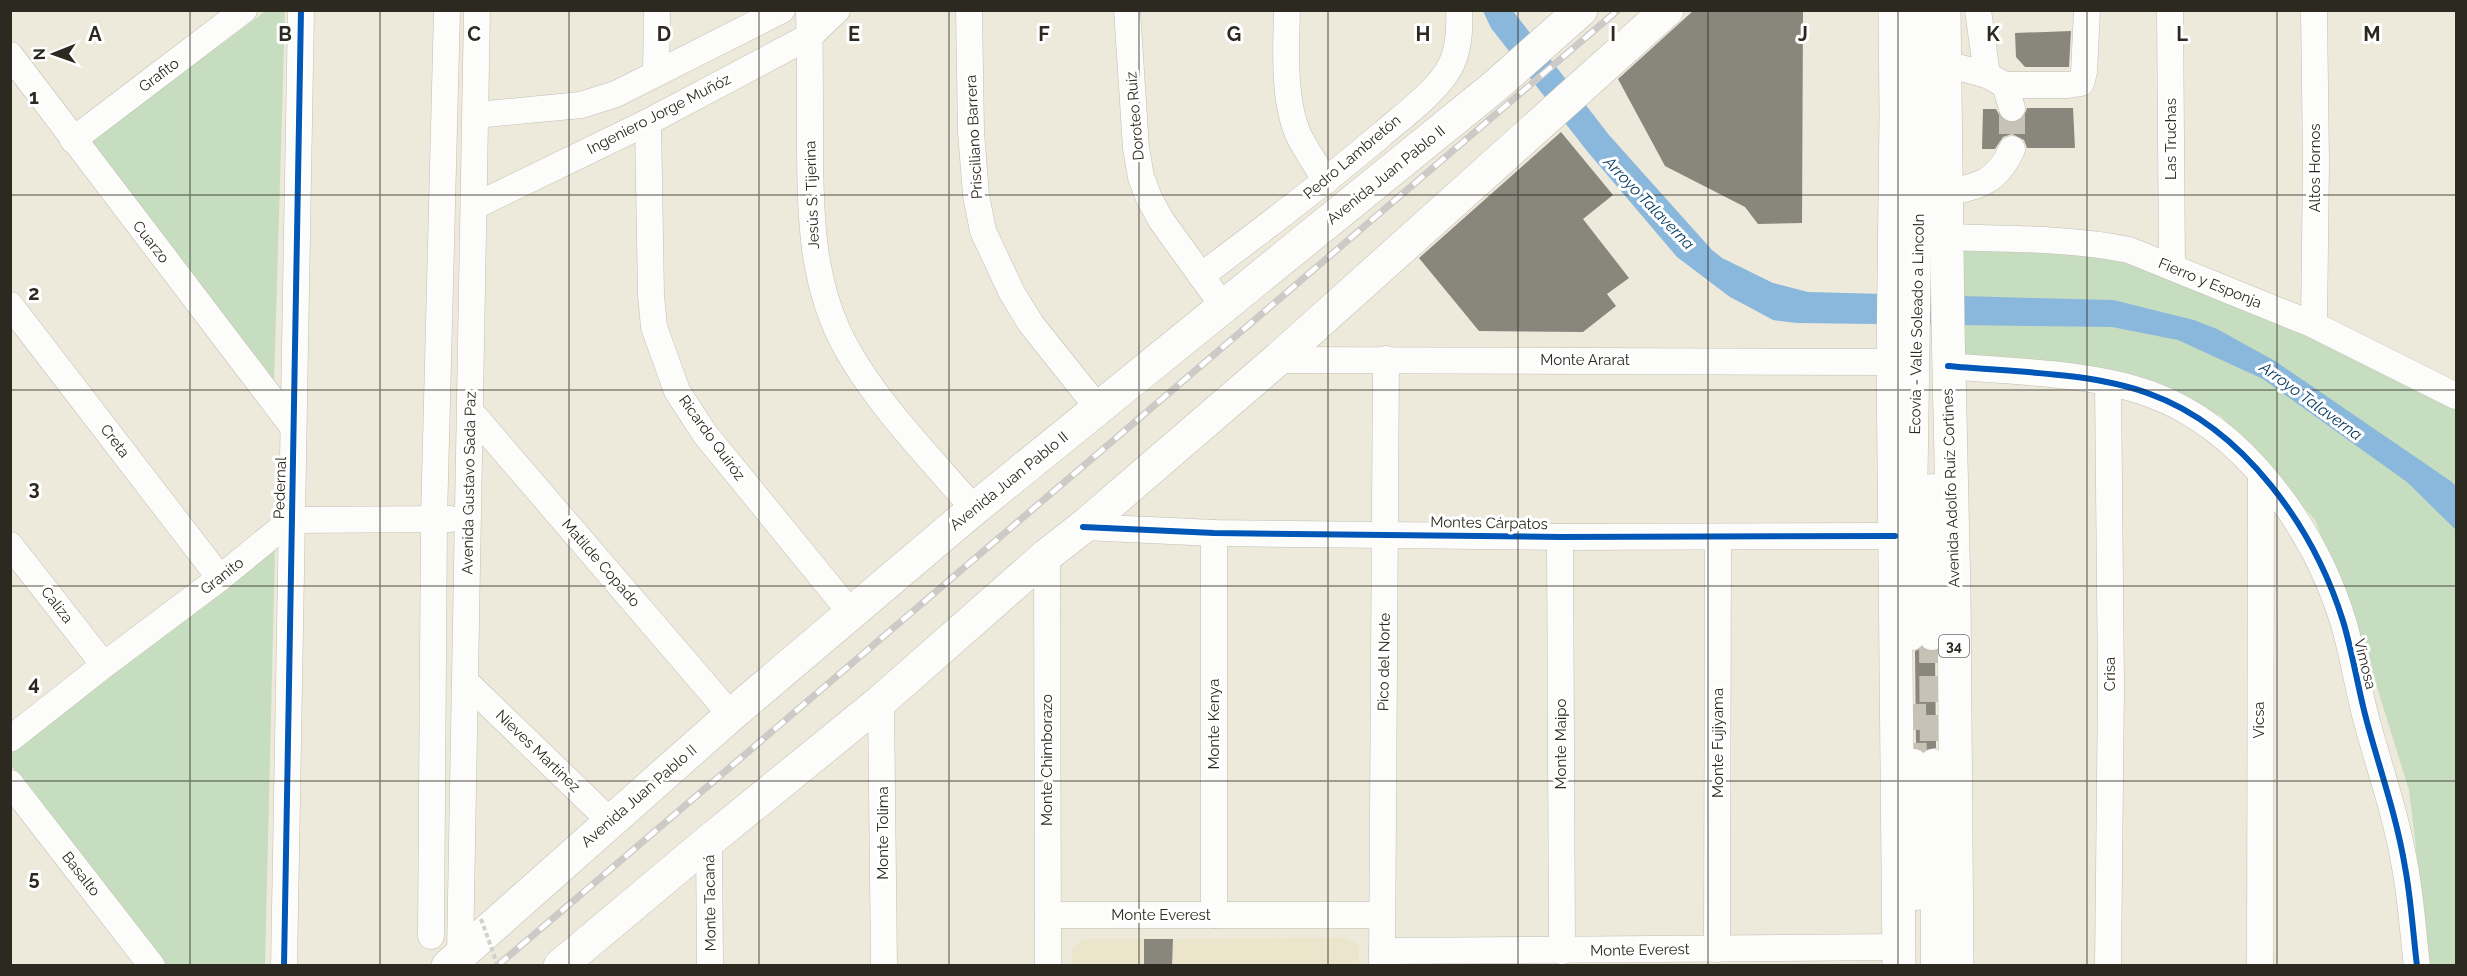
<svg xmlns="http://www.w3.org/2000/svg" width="2467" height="976" font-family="Raleway,sans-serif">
	<rect width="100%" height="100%" fill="#ede9db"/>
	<!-- built -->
	<polygon fill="#ebe5cc" points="1347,938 1359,946 1359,965 1072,966 1072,950 1082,939"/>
	<!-- green -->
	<g fill="#c6ddc0">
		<polygon points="266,11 285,11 274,384 89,143"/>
		<polygon points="1960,243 2097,248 2244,302 2456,407 2456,965 2430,965 2409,790 2363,642 2315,520 2221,416 2136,377 1961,363"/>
		<polygon points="275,548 265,965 164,965 11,765 11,751"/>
	</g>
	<!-- water -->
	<polygon fill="#8ab7dc" points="1483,11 1513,11 1609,135 1712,250 1722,258 1773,283 1808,292 2113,300 2194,320 2217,329 2275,361 2452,482 2456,487 2456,530 2407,482 2263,379 2178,340 2112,327 1797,323 1773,320 1749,307 1730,297 1677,257 1587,151 1491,28"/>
	<!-- building -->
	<g fill="#89867c">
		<polygon points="1694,10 1803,10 1802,223 1758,224 1745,207 1665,166 1618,79"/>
		<polygon points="2071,31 2069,67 2025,67 2016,57 2015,33"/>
		<polygon points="2027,108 2073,108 2075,148 2027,148 2024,140 2012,134 2003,137 1995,149 1982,149 1983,109 1996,109 2001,118 2009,123 2023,119"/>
		<polygon points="1561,132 1613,195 1583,219 1629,278 1607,294 1616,306 1583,332 1479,331 1419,258"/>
		<polygon points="1922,648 1931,652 1935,651 1936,748 1923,751 1916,747 1915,651"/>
		<polygon points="1144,939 1173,939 1172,966 1144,966"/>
	</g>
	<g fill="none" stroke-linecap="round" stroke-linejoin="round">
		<!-- minor-tunnel -->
		<g stroke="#c6c3b6" stroke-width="26" stroke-dasharray="26 13" stroke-linecap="butt">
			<polyline points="2012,108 2012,149"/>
			<polyline points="1932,637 1933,762"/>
			<polyline points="1913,704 1914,762"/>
		</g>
		<defs>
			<g id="minor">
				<path d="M809 10C810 54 810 98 810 142 810 214 811 285 847 349 878 405 932 460 974 509"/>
				<polyline points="969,10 971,132 976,195 983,231 1012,293 1031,324 1098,408"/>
				<polyline points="1127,10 1136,148 1141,177 1149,198 1161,220 1223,306"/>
				<path d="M1287 10C1286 48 1283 102 1299 136 1307 152 1317 166 1326 181"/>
				<polyline points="1978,10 1987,75"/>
				<polyline points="2170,10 2172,267"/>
				<polyline points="10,55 293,427"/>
				<polyline points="1946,64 1987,75 2005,85 2012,108"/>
				<polyline points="656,73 657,10"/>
				<polyline points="2005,85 2068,85 2081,83 2084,72 2087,10"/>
				<polyline points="476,115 581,105 616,94 782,10"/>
				<polyline points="648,122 651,295 654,327 677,391 705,434 851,613"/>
				<polyline points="73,140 244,10"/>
				<path d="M1946 193C1980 186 1997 182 2012 149"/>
				<polyline points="475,206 648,122 810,36 837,10"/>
				<path d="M1947 237C2007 239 2069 238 2129 250L2314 325 2456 396"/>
				<path d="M1201 276C1262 230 1323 184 1381 135 1402 117 1432 95 1447 72 1459 54 1460 31 1459 10"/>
				<polyline points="10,305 220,578"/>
				<polyline points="2314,325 2316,163 2314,10"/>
				<polyline points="1277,360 1893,362"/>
				<path d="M1948 366C2011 372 2091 372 2150 394 2244 428 2314 528 2343 621 2353 654 2358 689 2367 722 2380 770 2397 818 2405 867 2411 899 2413 933 2417 966"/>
				<polyline points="2108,383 2111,688 2108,966"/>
				<polyline points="471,412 731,715"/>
				<polyline points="1932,487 1932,637"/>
				<polyline points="1083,527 1214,533 1560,537 1895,536"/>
				<polyline points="1560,537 1562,951"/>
				<polyline points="10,545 104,665"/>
				<polyline points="1047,555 1048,966"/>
				<polyline points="1912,637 1920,123 1918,10"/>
				<polyline points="465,681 610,821"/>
				<polyline points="881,701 884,966"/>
				<polyline points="10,739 104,665 220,578 291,520 450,519"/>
				<polyline points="1914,762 1916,897"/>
				<polyline points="1933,762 1934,966"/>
				<polyline points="10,783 152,966"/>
				<polyline points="709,841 710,966"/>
				<polyline points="1048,915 1381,915"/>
				<polyline points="1214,915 1214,533"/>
				<polyline points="431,936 434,519 447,10"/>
				<polyline points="1717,949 1718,537"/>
				<polyline points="1382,951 1898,947"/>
				<polyline points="460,955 477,10"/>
				<polyline points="284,966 301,10"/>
				<polyline points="1382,966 1386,359"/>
				<polyline points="2260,966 2261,475"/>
			</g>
			<g id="major">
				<polyline points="1895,10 1896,115 1893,362 1899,966"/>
				<polyline points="1944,10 1948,326 1954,593 1957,966"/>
				<polyline points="448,966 731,715 974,509 1494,87 1581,10"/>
				<polyline points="560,966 709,841 881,701 1047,555 1083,527 1277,360 1667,10"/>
			</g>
		</defs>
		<!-- minor casing -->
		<use href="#minor" stroke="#c2beb3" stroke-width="27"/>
		<!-- major casing -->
		<use href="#major" stroke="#c2beb3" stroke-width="34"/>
		<!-- minor -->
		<use href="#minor" stroke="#fcfcfa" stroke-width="26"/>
		<!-- major -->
		<use href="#major" stroke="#fcfcfa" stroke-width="33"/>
		<defs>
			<polyline id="rail" points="497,966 1618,10"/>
		</defs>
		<!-- rail casing -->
		<use href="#rail" stroke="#cbcac7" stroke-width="7"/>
		<!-- rail -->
		<use href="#rail" stroke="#fff" stroke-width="4.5" stroke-dasharray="14" stroke-linecap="butt"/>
		<!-- path-bridge -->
		<polyline stroke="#d2d0cd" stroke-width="4" stroke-dasharray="4.5 3" stroke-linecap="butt" points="481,919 498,966"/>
		<defs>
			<g id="cycleway">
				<path d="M1948 366C2011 372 2091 372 2150 394 2244 428 2314 528 2343 621 2353 654 2358 689 2367 722 2380 770 2397 818 2405 867 2411 899 2413 933 2417 966"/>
				<polyline points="1083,527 1214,533 1560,537 1895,536"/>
				<polyline points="284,966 301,10"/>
			</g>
		</defs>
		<!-- cycleway casing -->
		<use href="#cycleway" stroke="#fff" stroke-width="10"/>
		<!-- cycleway -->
		<use href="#cycleway" stroke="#0057b8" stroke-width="6"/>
	</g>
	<!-- grid -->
	<path fill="none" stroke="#2c2920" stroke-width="1.5" stroke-opacity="0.55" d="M190 10V966M380 10V966M569 10V966M759 10V966M949 10V966M1139 10V966M1328 10V966M1518 10V966M1708 10V966M1898 10V966M2087 10V966M2277 10V966M10 195H2456M10 390H2456M10 586H2456M10 781H2456"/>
	<g text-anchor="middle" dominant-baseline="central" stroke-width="6" stroke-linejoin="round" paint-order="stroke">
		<!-- shield labels -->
		<rect fill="#fff" stroke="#6b6963" stroke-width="1.5" x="1939" y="635" width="30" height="22" rx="4.5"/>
		<g font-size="14" font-weight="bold" fill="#2c2920">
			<text x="1954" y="646">34</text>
		</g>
		<!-- street labels -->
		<g font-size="15" fill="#2c2920" stroke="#fff">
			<text transform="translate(159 75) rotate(-37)">Grafito</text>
			<text transform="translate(659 114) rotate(-27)">Ingeniero Jorge Muñóz</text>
			<text transform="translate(1135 116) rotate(-95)">Doroteo Ruíz</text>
			<text transform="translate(974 137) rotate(-93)">Prisciliano Barrera</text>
			<text transform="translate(2171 139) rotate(-90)">Las Truchas</text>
			<text transform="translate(1352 157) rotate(-40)">Pedro Lambretón</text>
			<text transform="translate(2315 168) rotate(-90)">Altos Hornos</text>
			<text transform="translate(1386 175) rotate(-39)">Avenida Juan Pablo II</text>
			<text transform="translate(812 195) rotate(-92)">Jesús S. Tijerina</text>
			<text transform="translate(151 242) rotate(52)">Cuarzo</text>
			<text transform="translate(2210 283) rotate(22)">Fierro y Esponja</text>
			<text transform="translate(1917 324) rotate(-89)">Ecovía - Valle Soleado a Lincoln</text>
			<text x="1585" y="360">Monte Ararat</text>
			<text transform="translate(712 438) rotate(54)">Ricardo Quiróz</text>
			<text transform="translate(115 441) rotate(53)">Creta</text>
			<text transform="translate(1009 481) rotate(-39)">Avenida Juan Pablo II</text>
			<text transform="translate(469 483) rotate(-89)">Avenida Gustavo Sada Paz</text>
			<text transform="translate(280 488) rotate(-88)">Pedernal</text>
			<text transform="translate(1951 488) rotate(-92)">Avenida Adolfo Ruíz Cortines</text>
			<text transform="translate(1489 523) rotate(1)">Montes Cárpatos</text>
			<text transform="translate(601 563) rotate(49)">Matilde Copado</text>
			<text transform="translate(222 576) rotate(-38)">Granito</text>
			<text transform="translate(57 605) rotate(52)">Caliza</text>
			<text transform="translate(1384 662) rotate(-89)">Pico del Norte</text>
			<text transform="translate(2365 664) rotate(76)">Vimosa</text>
			<text transform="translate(2110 674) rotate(-90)">Crisa</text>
			<text transform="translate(2259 720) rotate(-90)">Vicsa</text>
			<text transform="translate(1214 724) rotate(-90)">Monte Kenya</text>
			<text transform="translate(1718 743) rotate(-90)">Monte Fujiyama</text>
			<text transform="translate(1561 744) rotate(-90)">Monte Maipo</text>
			<text transform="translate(538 751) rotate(44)">Nieves Martínez</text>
			<text transform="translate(1047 760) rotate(-90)">Monte Chimborazo</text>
			<text transform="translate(639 796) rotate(-41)">Avenida Juan Pablo II</text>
			<text transform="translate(883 833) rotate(-90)">Monte Tolima</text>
			<text transform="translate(81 874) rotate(52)">Basalto</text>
			<text transform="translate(710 903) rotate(-91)">Monte Tacaná</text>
			<text x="1161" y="915">Monte Everest</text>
			<text transform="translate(1640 950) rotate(-1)">Monte Everest</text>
		</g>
		<!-- water labels -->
		<g font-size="16" font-style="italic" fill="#073d63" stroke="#fff">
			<text transform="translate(1649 203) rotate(46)">Arroyo Talaverna</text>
			<text transform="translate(2311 401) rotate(36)">Arroyo Talaverna</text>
		</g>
	</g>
	<g font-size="20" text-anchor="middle" font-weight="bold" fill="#2c2920" stroke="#fff" stroke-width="6" stroke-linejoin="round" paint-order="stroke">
		<text x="95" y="41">A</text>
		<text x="285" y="41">B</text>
		<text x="474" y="41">C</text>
		<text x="664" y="41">D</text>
		<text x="854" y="41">E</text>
		<text x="1044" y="41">F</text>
		<text x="1234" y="41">G</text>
		<text x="1423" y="41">H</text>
		<text x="1613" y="41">I</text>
		<text x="1803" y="41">J</text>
		<text x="1993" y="41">K</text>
		<text x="2182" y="41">L</text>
		<text x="2372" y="41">M</text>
		<text x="34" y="104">1</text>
		<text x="34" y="300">2</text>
		<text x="34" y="495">3</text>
		<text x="34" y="690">4</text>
		<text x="34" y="885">5</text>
	</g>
	<!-- border -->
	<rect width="2467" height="976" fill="none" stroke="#2c2920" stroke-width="24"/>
	<!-- north arrow -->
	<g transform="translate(54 54) rotate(269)" stroke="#ffffff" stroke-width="4.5" paint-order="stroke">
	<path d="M0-4.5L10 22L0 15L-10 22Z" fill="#2c2920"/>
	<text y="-9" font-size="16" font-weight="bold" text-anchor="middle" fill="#2c2920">N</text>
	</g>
</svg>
